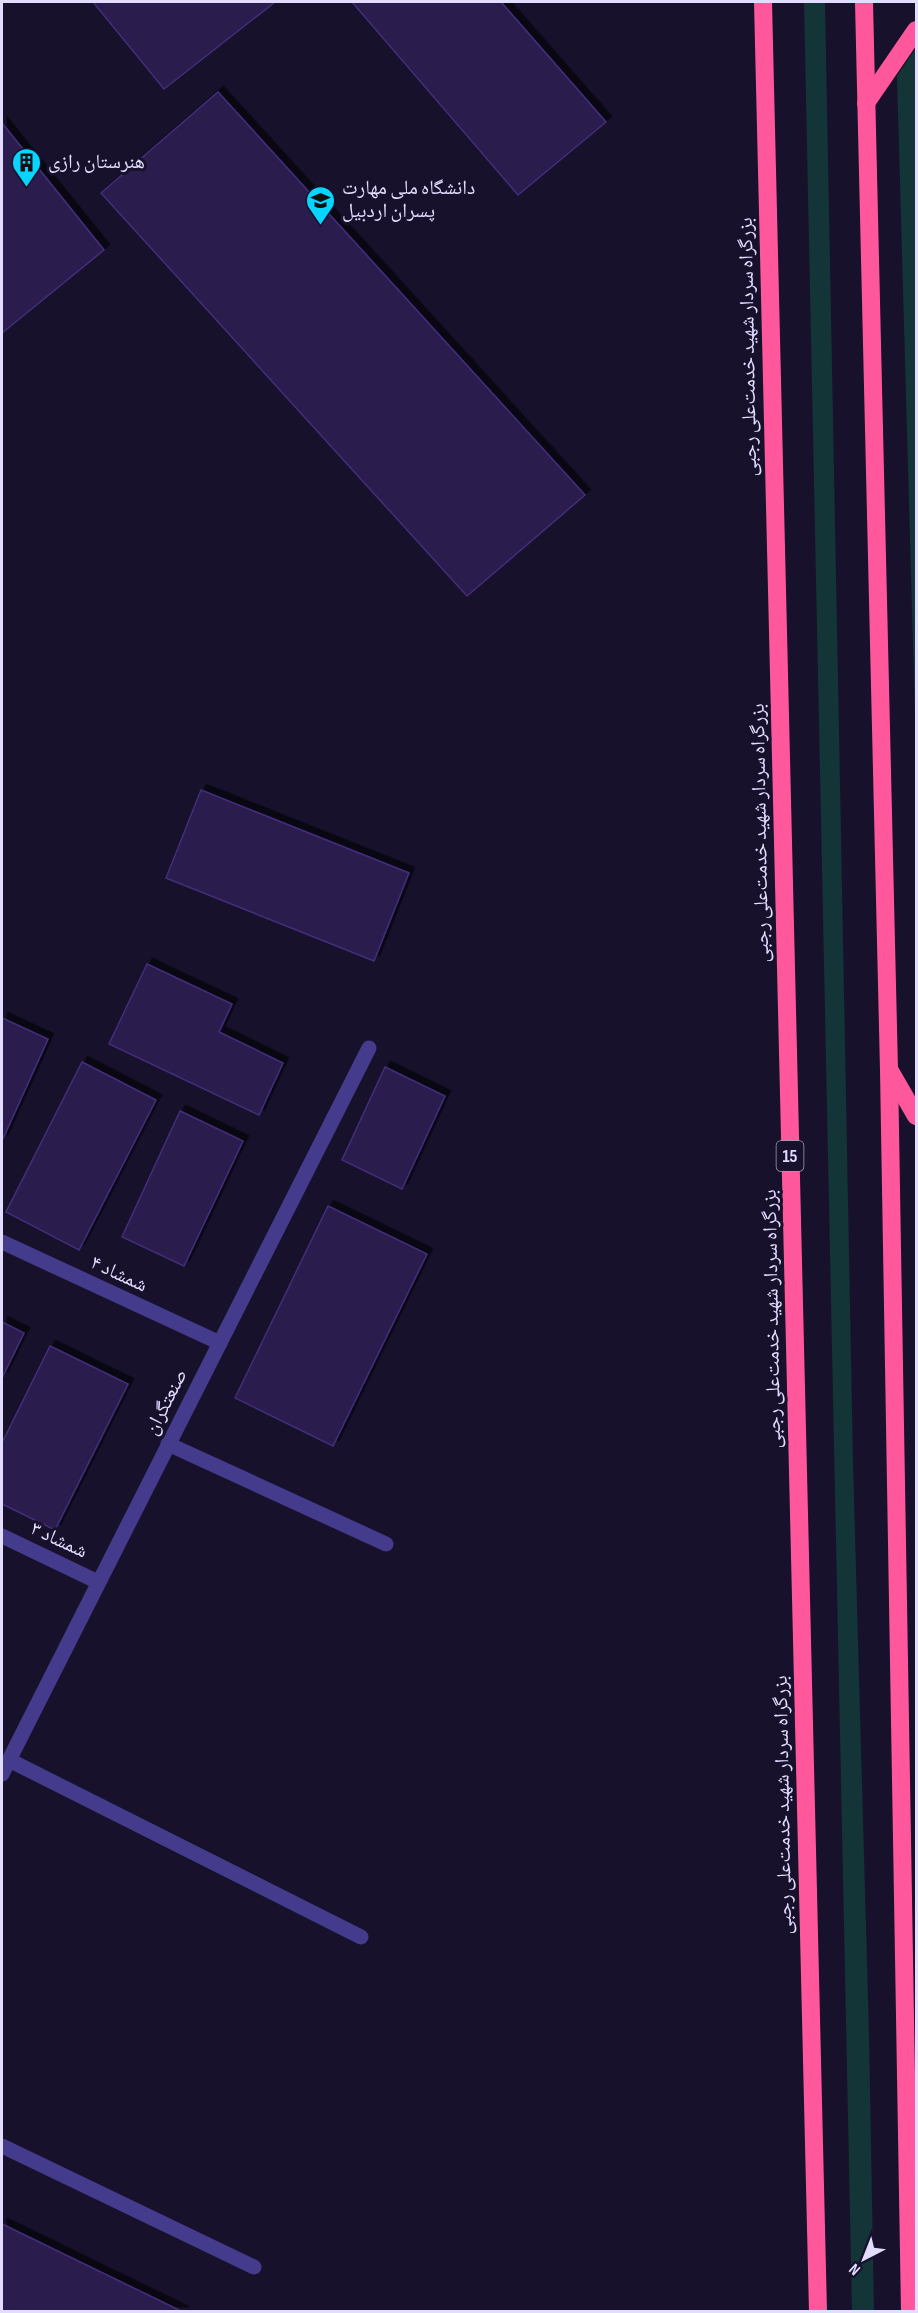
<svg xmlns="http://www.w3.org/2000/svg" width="918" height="2313" font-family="'Sofia Sans Condensed','Noto Naskh Arabic',sans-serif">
	<defs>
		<filter id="shadow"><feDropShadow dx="5.5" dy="-5.5" stdDeviation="0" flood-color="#0009"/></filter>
	</defs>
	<rect width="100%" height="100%" fill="#17112c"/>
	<!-- green -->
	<g fill="#133537">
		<polygon points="804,2 825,2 853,1462 869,2034 874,2312 852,2311"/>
		<polygon points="916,48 916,752 897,76"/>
	</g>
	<!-- building -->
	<g fill="#2a1c4e" stroke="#422e7a" stroke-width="1.5" filter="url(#shadow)">
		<polygon points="93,2 275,2 164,89"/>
		<polygon points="352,2 501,2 606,122 518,195"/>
		<polygon points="218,92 585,495 467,596 101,193"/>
		<polygon points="2,123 104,250 2,333"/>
		<polygon points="201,790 409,873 374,961 166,878"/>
		<polygon points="147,964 232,1004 219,1032 283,1063 259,1115 109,1044"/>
		<polygon points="2,1018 48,1039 2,1141"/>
		<polygon points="82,1062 156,1100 79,1250 6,1212"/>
		<polygon points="385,1067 445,1096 402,1189 342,1160"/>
		<polygon points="180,1111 243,1141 184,1266 122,1237"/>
		<polygon points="328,1206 427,1254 333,1446 235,1398"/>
		<polygon points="2,1322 24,1333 2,1378"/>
		<polygon points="50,1346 128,1384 55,1530 2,1504 2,1443"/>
		<polygon points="2,2224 183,2312 2,2312"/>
	</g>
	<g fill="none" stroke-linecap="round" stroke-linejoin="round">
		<!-- minor -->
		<g stroke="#443b8c" stroke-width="15">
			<polyline points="2,1242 220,1343"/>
			<polyline points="168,1444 386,1544"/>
			<polyline points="2,1536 98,1582"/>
			<polyline points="9,1760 361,1937"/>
			<polyline points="2,1774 369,1048"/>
			<polyline points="2,2146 254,2267"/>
		</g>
		<!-- highway -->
		<g stroke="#ff579c" stroke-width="18">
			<polyline points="763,2 818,2312"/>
			<polyline points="864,2 889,1070 910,2312"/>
			<polyline points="866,103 916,30"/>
			<polyline points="890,1071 916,1116"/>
		</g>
	</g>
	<!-- icons -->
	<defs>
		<symbol id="building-pin" viewBox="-11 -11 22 30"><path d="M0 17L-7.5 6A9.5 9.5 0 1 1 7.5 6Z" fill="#08d5ff" stroke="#17112c"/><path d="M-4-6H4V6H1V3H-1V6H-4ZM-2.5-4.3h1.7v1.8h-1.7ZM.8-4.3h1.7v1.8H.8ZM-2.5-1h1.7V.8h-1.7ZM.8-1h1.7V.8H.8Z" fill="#111"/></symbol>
		<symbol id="university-pin" viewBox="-11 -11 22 30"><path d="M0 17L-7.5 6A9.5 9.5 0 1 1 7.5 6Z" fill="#08d5ff" stroke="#17112c"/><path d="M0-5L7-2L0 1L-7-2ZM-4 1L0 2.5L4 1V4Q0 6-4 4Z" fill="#111"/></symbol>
	</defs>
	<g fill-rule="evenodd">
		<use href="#building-pin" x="10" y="146" width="33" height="45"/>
		<use href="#university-pin" x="304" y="184" width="33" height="45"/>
	</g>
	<g text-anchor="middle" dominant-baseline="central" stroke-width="6" stroke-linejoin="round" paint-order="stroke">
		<!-- shield labels -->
		<rect fill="#17112c" stroke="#a59fc0" stroke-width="1.5" x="776.5" y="1141" width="27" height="30" rx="4.5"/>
		<g font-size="18" font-weight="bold" fill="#e2dcff">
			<text x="790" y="1156">15</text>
		</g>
		<!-- poi labels -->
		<g font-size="20" fill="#e2dcff" stroke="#17112c" text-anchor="start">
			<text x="48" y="162">هنرستان رازی</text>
			<text x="342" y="188">دانشگاه ملی مهارت<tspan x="342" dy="23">پسران اردبیل</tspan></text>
		</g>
		<!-- street labels -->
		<g font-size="20" fill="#e2dcff" stroke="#17112c">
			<text transform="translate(748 347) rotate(-91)">بزرگراه سردار شهید خدمت‌علی رجبی</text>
			<text transform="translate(760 833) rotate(-91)">بزرگراه سردار شهید خدمت‌علی رجبی</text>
			<text transform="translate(119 1274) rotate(25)">شمشاد ۴</text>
			<text transform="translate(772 1319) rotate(-91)">بزرگراه سردار شهید خدمت‌علی رجبی</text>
			<text transform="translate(166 1402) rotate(-63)">صنعتگران</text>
			<text transform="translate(59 1540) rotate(25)">شمشاد ۳</text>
			<text transform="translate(783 1805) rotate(-91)">بزرگراه سردار شهید خدمت‌علی رجبی</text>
		</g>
	</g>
	<!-- border -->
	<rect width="918" height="2313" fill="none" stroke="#e2dcff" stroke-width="6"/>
	<!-- north arrow -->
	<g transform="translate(864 2259) rotate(222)" stroke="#17112c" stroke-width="4.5" paint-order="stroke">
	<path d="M0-4.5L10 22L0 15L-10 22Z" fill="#e2dcff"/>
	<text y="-9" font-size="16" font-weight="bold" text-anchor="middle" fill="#e2dcff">N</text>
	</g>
</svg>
